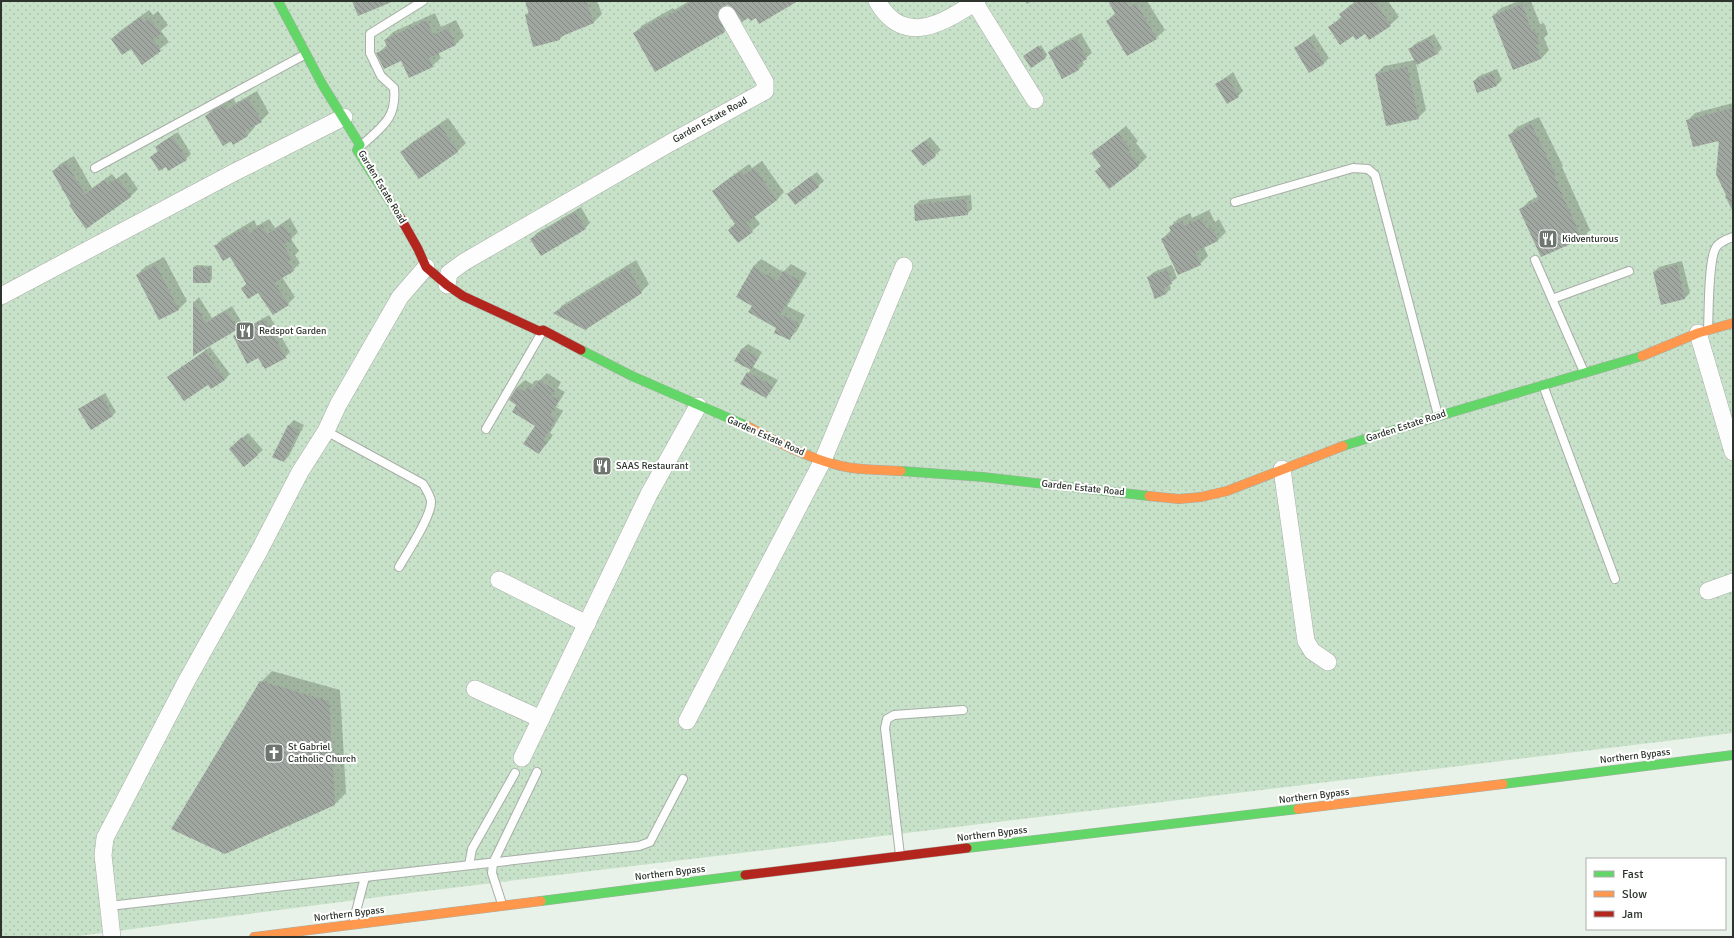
<svg xmlns="http://www.w3.org/2000/svg" width="1734" height="938" font-family="Signika,sans-serif">
	<defs>
		<pattern id="green-dots" width="8" height="8" patternUnits="userSpaceOnUse"><rect width="8" height="8" fill="#c8e2c9"/><path d="M2 2h.1M6 6h.1" fill="none" stroke="#acc2ad" stroke-width="1.8" stroke-linecap="round"/></pattern>
		<pattern id="building-back-hatch" width="6" height="6" patternUnits="userSpaceOnUse"><rect width="6" height="6" fill="#a0a7a0"/><path d="M-1 5l2 2M0 0l6 6M5-1l2 2" fill="none" stroke="#838983"/></pattern>
	</defs>
	<rect width="100%" height="100%" fill="#e9f2e9"/>
	<!-- green -->
	<polygon fill="url(#green-dots)" points="1,1 1733,1 1733,733 418,892 71,937 1,937"/>
	<!-- shadow -->
	<g fill="#0003">
		<polygon points="527,1 597,1 602,14 594,22 566,33 560,39 526,15 529,12"/>
		<polygon points="689,1 727,1 725,7 733,23 724,31 635,33 643,25 673,8 674,10"/>
		<polygon points="1025,1 1032,1 1027,4"/>
		<polygon points="1109,1 1147,1 1165,30 1156,38 1128,55 1107,21 1115,13"/>
		<polygon points="1356,1 1388,1 1399,17 1390,25 1369,38 1366,33 1353,35 1330,27 1342,16 1340,14 1349,6"/>
		<polygon points="1519,1 1531,1 1540,24 1544,23 1548,34 1544,38 1549,50 1541,59 1493,16 1501,8"/>
		<polygon points="149,10 153,15 158,11 168,25 161,31 169,42 142,63 131,47 112,39 120,31"/>
		<polygon points="435,13 441,27 456,20 464,36 456,44 438,52 441,58 432,66 377,54 387,45 385,40 393,32"/>
		<polygon points="1081,33 1092,53 1082,61 1084,64 1079,69 1062,77 1049,52 1055,47"/>
		<polygon points="1314,34 1329,58 1324,63 1310,71 1295,48"/>
		<polygon points="1434,34 1442,48 1437,54 1416,64 1426,110 1418,118 1376,74 1384,66 1415,60 1410,49 1415,44"/>
		<polygon points="1041,45 1047,55 1045,58 1027,54"/>
		<polygon points="1497,69 1502,80 1497,85 1474,81 1479,76"/>
		<polygon points="1233,72 1243,91 1238,96 1217,84"/>
		<polygon points="257,91 269,113 261,121 254,125 255,127 247,136 206,116 214,108 233,97 236,103"/>
		<polygon points="1733,103 1733,212 1725,196 1727,194 1720,139 1687,121 1695,113"/>
		<polygon points="1539,117 1563,166 1562,167 1590,230 1582,238 1542,256 1521,209 1529,201 1539,196 1509,136 1517,127"/>
		<polygon points="448,118 466,143 458,151 419,177 402,152 410,144"/>
		<polygon points="1126,126 1138,141 1136,143 1147,157 1139,165 1109,187 1102,165 1092,153"/>
		<polygon points="178,132 191,154 186,159 166,166 151,157 159,150 156,147 162,142"/>
		<polygon points="930,137 941,150 935,155 912,151"/>
		<polygon points="74,156 92,188 112,174 116,179 126,172 138,189 131,196 86,228 70,205 72,203 53,172 60,164"/>
		<polygon points="762,161 784,192 777,200 754,216 760,224 752,231 729,230 736,223 713,192 721,184 749,164 752,168"/>
		<polygon points="817,172 824,181 796,204 789,194"/>
		<polygon points="971,195 972,209 967,214 915,205 920,200"/>
		<polygon points="581,207 590,223 585,228 531,239 537,233"/>
		<polygon points="1209,210 1215,222 1219,219 1226,232 1218,240 1204,247 1208,256 1200,264 1162,239 1171,230 1170,227 1178,219 1190,213 1192,218"/>
		<polygon points="290,218 298,232 291,239 299,251 295,255 300,263 293,270 282,277 295,297 288,304 273,314 258,292 242,288 247,283 230,256 215,247 222,239 254,220 257,226 269,219 275,228"/>
		<polygon points="164,257 187,301 179,309 159,318 137,275 145,267"/>
		<polygon points="761,259 783,272 791,264 807,273 787,306 805,315 797,331 789,339 753,305 753,267"/>
		<polygon points="636,260 649,284 641,292 555,313 563,305"/>
		<polygon points="1682,261 1690,293 1685,298 1662,304 1654,272 1659,267"/>
		<polygon points="196,265 212,266 212,279 210,282 194,268"/>
		<polygon points="1172,265 1177,278 1169,284 1171,288 1166,294 1148,277 1154,272"/>
		<polygon points="199,297 212,318 232,306 242,323 237,329 194,354 194,302"/>
		<polygon points="269,315 290,352 285,357 234,336 239,332"/>
		<polygon points="748,344 762,352 753,367 778,380 771,391 766,397 742,383 751,369 742,349"/>
		<polygon points="210,347 230,374 225,379 212,388 208,384 168,377"/>
		<polygon points="547,373 561,382 558,388 565,392 556,407 563,411 550,433 553,435 546,445 539,452 536,425 518,405 517,387 525,380 532,384 536,380 539,381"/>
		<polygon points="105,393 116,412 112,416 79,409"/>
		<polygon points="294,420 304,425 289,456 284,461 273,456 289,425"/>
		<polygon points="248,433 263,450 257,455 235,444"/>
		<polygon points="272,671 340,690 346,793 335,804 261,682"/>
	</g>
	<!-- building -->
	<g fill="url(#building-back-hatch)">
		<polygon points="352,1 394,1 358,16"/>
		<polygon points="525,1 586,1 594,23 560,37 560,40 533,47 525,15 529,14"/>
		<polygon points="693,1 798,1 759,24 756,18 751,21 748,18 742,22 732,7 727,5 722,6 719,10 717,15 725,32 655,72 633,33 664,16 665,18"/>
		<polygon points="1108,1 1126,1 1129,7 1136,3 1157,39 1127,56 1106,21 1116,15"/>
		<polygon points="1359,1 1375,1 1391,26 1369,40 1365,34 1356,40 1353,36 1340,45 1328,27 1342,18 1339,14"/>
		<polygon points="1522,4 1532,32 1535,30 1540,44 1536,45 1541,59 1513,70 1492,16"/>
		<polygon points="141,17 144,22 150,18 161,34 153,39 161,51 142,65 131,49 122,55 111,39"/>
		<polygon points="427,20 433,35 448,28 456,45 429,58 433,67 409,78 401,61 384,69 376,53 388,48 384,40"/>
		<polygon points="1076,38 1087,59 1077,65 1079,70 1062,79 1048,52"/>
		<polygon points="1309,39 1324,64 1309,73 1294,48"/>
		<polygon points="1429,39 1437,54 1417,65 1408,49"/>
		<polygon points="1038,46 1046,58 1031,68 1023,56"/>
		<polygon points="1407,67 1419,119 1386,126 1375,74"/>
		<polygon points="1492,73 1497,86 1477,93 1473,81"/>
		<polygon points="1227,77 1239,97 1227,104 1215,84"/>
		<polygon points="248,98 262,122 245,131 248,136 233,145 231,141 223,146 205,116 224,105 227,110"/>
		<polygon points="1733,108 1733,210 1716,174 1719,141 1693,147 1686,120"/>
		<polygon points="1531,124 1556,175 1554,176 1582,239 1541,257 1519,209 1539,200 1508,135"/>
		<polygon points="440,125 458,152 419,179 400,152"/>
		<polygon points="1118,133 1131,150 1128,152 1139,166 1109,189 1095,171 1101,166 1091,153"/>
		<polygon points="172,136 187,160 168,171 166,167 159,171 150,157 158,152 155,147"/>
		<polygon points="924,141 936,156 923,166 911,151"/>
		<polygon points="66,163 85,194 105,180 108,185 118,178 131,197 86,229 69,205 71,204 52,171"/>
		<polygon points="754,168 777,200 746,223 753,232 738,243 728,230 735,224 712,191 741,171 744,175"/>
		<polygon points="811,176 819,187 795,205 787,194"/>
		<polygon points="966,199 968,215 915,221 914,205"/>
		<polygon points="575,212 586,229 541,256 530,239"/>
		<polygon points="1201,218 1207,229 1211,227 1218,241 1195,252 1201,265 1178,275 1161,239 1172,233 1169,227 1182,221 1184,226"/>
		<polygon points="262,225 267,234 283,225 292,239 283,245 292,259 288,262 294,271 274,283 289,305 273,315 258,293 248,299 241,288 247,285 230,257 223,261 214,246 246,227 250,233"/>
		<polygon points="156,265 179,310 159,320 136,275"/>
		<polygon points="1677,265 1685,299 1661,305 1653,272"/>
		<polygon points="193,267 210,268 210,283 193,283"/>
		<polygon points="753,267 778,281 783,271 800,281 780,314 798,323 790,340 774,333 776,328 748,312 752,306 736,297"/>
		<polygon points="628,268 642,293 585,330 553,313"/>
		<polygon points="1167,270 1172,284 1164,287 1166,294 1155,299 1147,277"/>
		<polygon points="193,301 206,323 226,311 238,329 193,356"/>
		<polygon points="264,319 286,358 265,369 258,358 247,364 233,336"/>
		<polygon points="742,348 758,358 751,370 734,361"/>
		<polygon points="205,351 225,380 211,389 208,385 184,401 167,377"/>
		<polygon points="747,372 773,386 766,398 740,384"/>
		<polygon points="539,380 555,390 551,396 559,400 550,415 556,419 543,441 546,443 539,454 523,444 535,426 512,412 516,405 509,400 517,387 525,392 528,386 533,390"/>
		<polygon points="101,396 113,416 91,430 78,409"/>
		<polygon points="288,425 299,430 284,462 272,457"/>
		<polygon points="242,437 258,455 244,467 229,449"/>
		<polygon points="260,681 329,701 335,805 225,854 171,829"/>
	</g>
	<g fill="none" stroke-linecap="round" stroke-linejoin="round">
		<defs>
			<g id="lane">
				<path d="M362 145C382 127 397 118 394 88L381 76 370 53V34L423 1"/>
				<polyline points="95,168 306,54"/>
				<polyline points="1235,202 1353,168 1368,169 1375,175 1438,415"/>
				<polyline points="1535,260 1584,372"/>
				<polyline points="1552,299 1629,271"/>
				<path d="M1708 329C1709 312 1708 256 1717 246 1721 241 1727 239 1733 237"/>
				<polyline points="1543,385 1615,579"/>
				<polyline points="486,429 542,332"/>
				<path d="M326 431 423 484C426 489 430 495 431 501 432 516 407 553 399 567"/>
				<polyline points="900,855 885,728 887,719 894,715 963,710"/>
				<polyline points="469,865 472,849 515,773"/>
				<polyline points="502,904 492,873 493,863 537,772"/>
				<polyline points="109,906 639,846 650,842 683,779"/>
				<polyline points="353,923 365,877"/>
			</g>
			<g id="street">
				<path d="M877 1C904 48 943 23 977 1"/>
				<polyline points="975,3 1035,100"/>
				<polyline points="447,285 449,273 464,262 670,143 765,91 765,82 727,15"/>
				<polyline points="1,296 233,173 344,117"/>
				<polyline points="1698,333 1733,452"/>
				<polyline points="1282,469 1306,641 1312,651 1328,662"/>
				<polyline points="499,580 587,624"/>
				<polyline points="1708,591 1733,582"/>
				<polyline points="475,689 541,719"/>
				<polyline points="687,721 823,460 904,266"/>
				<polyline points="522,758 649,494 698,406"/>
				<polyline points="112,937 103,855 105,838 186,682 258,553 300,472 326,431 338,405 400,297 426,267"/>
			</g>
			<g id="fast">
				<polyline points="278,1 322,84 360,145 357,150 400,217"/>
				<polyline points="581,350 632,376 747,426"/>
				<polyline points="1343,446 1439,416 1642,356"/>
				<polyline points="901,471 983,477 1149,496"/>
				<polyline points="1503,784 1733,755"/>
				<polyline points="967,848 1298,809"/>
				<polyline points="541,901 745,875"/>
			</g>
			<g id="slow">
				<polyline points="1642,356 1698,333 1733,323"/>
				<path d="M747 426C777 442 817 463 852 468 868 470 885 470 901 471"/>
				<polyline points="1149,496 1179,499 1201,497 1227,491 1343,446"/>
				<polyline points="1298,809 1503,784"/>
				<polyline points="254,937 541,901"/>
			</g>
			<g id="jam">
				<polyline points="400,217 418,249 426,267 447,285 463,296 539,331 543,330 581,350"/>
				<polyline points="745,875 967,848"/>
			</g>
		</defs>
		<!-- lane casing -->
		<use href="#lane" stroke="#a7aea7" stroke-width="10"/>
		<!-- street casing -->
		<use href="#street" stroke="#a7aea7" stroke-width="18"/>
		<!-- fast casing -->
		<use href="#fast" stroke="#a7aea7" stroke-width="10"/>
		<!-- slow casing -->
		<use href="#slow" stroke="#a7aea7" stroke-width="10"/>
		<!-- jam casing -->
		<use href="#jam" stroke="#a7aea7" stroke-width="10"/>
		<!-- lane -->
		<use href="#lane" stroke="#fcfdfc" stroke-width="8"/>
		<!-- street -->
		<use href="#street" stroke="#fcfdfc" stroke-width="17"/>
		<!-- fast -->
		<use href="#fast" stroke="#63d668" stroke-width="9"/>
		<!-- slow -->
		<use href="#slow" stroke="#ff974d" stroke-width="9"/>
		<!-- jam -->
		<use href="#jam" stroke="#b3261e" stroke-width="9"/>
	</g>
	<!-- icons -->
	<defs>
		<symbol id="restaurant-square" viewBox="-11 -11 22 22"><rect x="-9" y="-9" width="18" height="18" rx="4" fill="#6f766f" stroke="#fff"/><path d="M-5-6h1v4h1v-4h1v4h1v-4h1v5L-1.5 .5V6h-2V.5L-5-1ZM5-6V6H3V1.5H1.5Q1.5-4 5-6Z" fill="#fff"/></symbol>
		<symbol id="church-square" viewBox="-11 -11 22 22"><rect x="-9" y="-9" width="18" height="18" rx="4" fill="#6f766f" stroke="#fff"/><path d="M-1.2-6h2.4v3.5h3.3v2.4h-3.3V6h-2.4V-.1h-3.3v-2.4h3.3Z" fill="#fff"/></symbol>
	</defs>
	<g fill-rule="evenodd">
		<use href="#restaurant-square" x="1537" y="228" width="22" height="22"/>
		<use href="#restaurant-square" x="234" y="320" width="22" height="22"/>
		<use href="#restaurant-square" x="591" y="455" width="22" height="22"/>
		<use href="#church-square" x="263" y="742" width="22" height="22"/>
	</g>
	<g text-anchor="middle" dominant-baseline="central" stroke-width="4" stroke-linejoin="round" paint-order="stroke">
		<!-- street labels -->
		<g font-size="10" fill="#2d342d" stroke="#fff">
			<text transform="translate(710 120) rotate(-29)">Garden Estate Road</text>
			<text transform="translate(382 187) rotate(59)">Garden Estate Road</text>
			<text transform="translate(1406 426) rotate(-18)">Garden Estate Road</text>
			<text transform="translate(766 436) rotate(24)">Garden Estate Road</text>
			<text transform="translate(1083 488) rotate(6)">Garden Estate Road</text>
			<text transform="translate(1635 756) rotate(-7)">Northern Bypass</text>
			<text transform="translate(1314 796) rotate(-7)">Northern Bypass</text>
			<text transform="translate(992 834) rotate(-7)">Northern Bypass</text>
			<text transform="translate(670 873) rotate(-7)">Northern Bypass</text>
			<text transform="translate(349 914) rotate(-7)">Northern Bypass</text>
		</g>
		<!-- poi labels -->
		<g font-size="10" fill="#2d342d" stroke="#fff" text-anchor="start">
			<text x="1562" y="239">Kidventurous</text>
			<text x="259" y="331">Redspot Garden</text>
			<text x="616" y="466">SAAS Restaurant</text>
			<text x="288" y="747">St Gabriel<tspan x="288" dy="12">Catholic Church</tspan></text>
		</g>
	</g>
	<!-- border -->
	<rect width="1734" height="938" fill="none" stroke="#2d342d" stroke-width="4"/>
	<!-- legend -->
	<rect x="1586" y="858" width="140" height="72" fill="#ffffff" stroke="#abaeab"/>
	<rect x="1594" y="871" width="20" height="6" fill="#63d668" stroke="#abaeab"/>
	<text x="1622" y="878" font-size="12" fill="#2d342d">Fast</text>
	<rect x="1594" y="891" width="20" height="6" fill="#ff974d" stroke="#abaeab"/>
	<text x="1622" y="898" font-size="12" fill="#2d342d">Slow</text>
	<rect x="1594" y="911" width="20" height="6" fill="#b3261e" stroke="#abaeab"/>
	<text x="1622" y="918" font-size="12" fill="#2d342d">Jam</text>
</svg>
